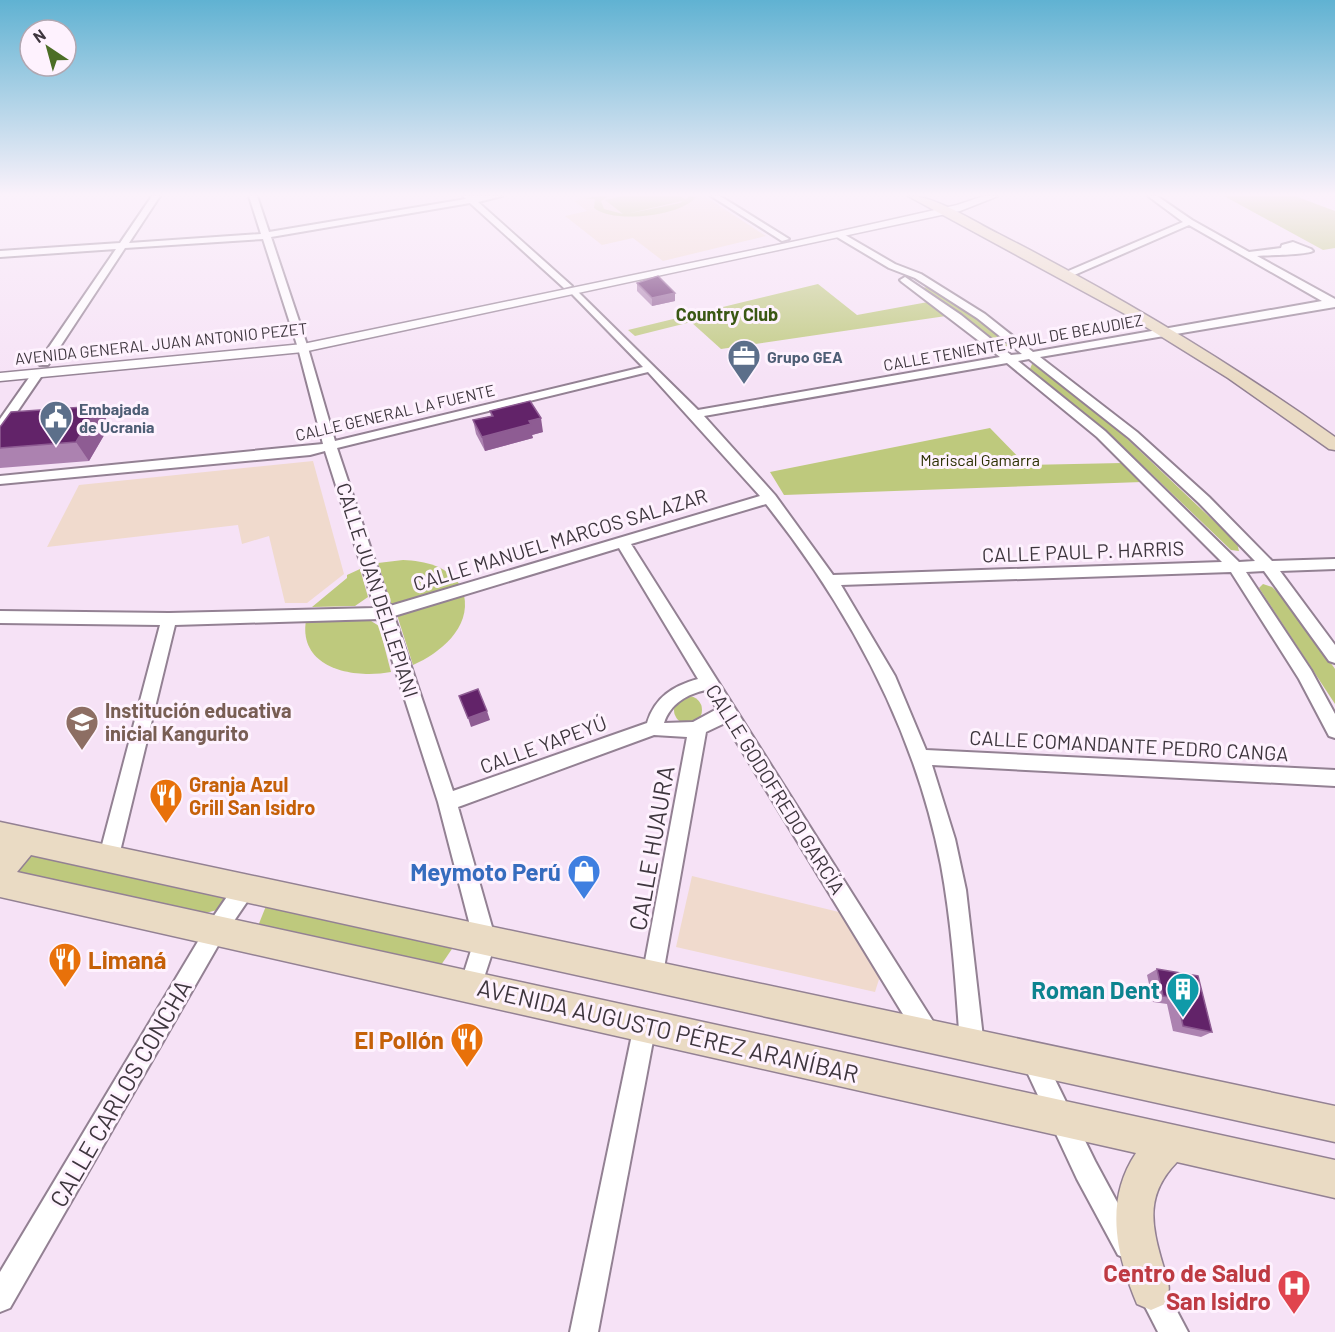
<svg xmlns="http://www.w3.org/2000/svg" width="1335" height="1332" font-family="Barlow,sans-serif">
	<rect width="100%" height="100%" fill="#f6e2f6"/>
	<!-- education -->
	<g fill="#f0dacd">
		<polygon points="578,196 704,196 766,236 663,261 633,238 602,245 565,216 587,211 574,201 581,199"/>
		<polygon points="313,461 344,574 307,603 285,603 269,536 242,544 238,525 47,547 79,485"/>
		<polygon points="692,876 843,913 880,976 875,992 676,947"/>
	</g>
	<!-- green -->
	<g fill="#bec97d">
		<path d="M598 196H610L601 201 604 209 623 214 605 200 622 196H680L686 200 626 214 680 203 690 196 696 197C682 216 613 224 594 208L595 199H584Z"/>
		<polygon points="1224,196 1295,196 1335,211 1335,248 1323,250"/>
		<polygon points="818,284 857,315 928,302 946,316 721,349 691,322 635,336 628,330"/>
		<polygon points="927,287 1013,343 1013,347 1003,346 925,291 923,288"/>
		<polygon points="1032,364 1039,365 1122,434 1237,543 1239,551 1231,550 1112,436 1030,369"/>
		<polygon points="990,428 1026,465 1122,463 1142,482 784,495 770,472"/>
		<path d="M403 560C425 561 449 566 461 587L392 607 378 563Z"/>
		<polygon points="360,569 368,597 355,606 312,607 347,578 347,575"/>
		<polygon points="1263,584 1272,587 1288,602 1335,669 1335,704 1259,588"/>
		<path d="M464 595C471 628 440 653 413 665L397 615Z"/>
		<path d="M368 619 379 626 391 672C354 679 298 669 306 620Z"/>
		<circle cx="688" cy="710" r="14"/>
		<polygon points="0,846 226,898 217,910 202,914 0,870"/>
		<polygon points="266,906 454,946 441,965 258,926"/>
	</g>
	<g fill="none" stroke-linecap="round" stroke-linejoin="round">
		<defs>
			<g id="minor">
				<path d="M152 196H160L129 243 261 234 249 196H257L269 232 466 199 463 196H502L478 202 572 286 564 288 470 203 271 237 308 348 335 441 643 367 572 294 570 292 575 289 698 410 1000 357 902 282 900 280 905 277 961 315 1011 355 1022 354 977 318 915 278 889 268 837 237 836 235 840 232 895 264 921 274 985 314 1033 352 1322 301 1189 225 1072 276H1066V272L1183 222 1148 196H1157L1192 220 1249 252 1281 248 1282 245 1293 242 1311 249 1313 251C1306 255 1269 255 1257 256L1335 299V307L1040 357 1137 432 1209 497 1272 561 1335 559V569L1280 571 1335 645V663L1329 661 1264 571 1246 572 1311 670 1335 714V738L1329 736 1299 679 1231 572 841 585 895 676 926 750 1335 770V786L932 765 955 839 966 890 984 1046 980 1054 972 1058 964 1054 960 1046C956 986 952 925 941 865 915 731 850 610 766 504L631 544 936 1026 940 1034 936 1042 928 1046 920 1042 725 723 706 732 661 985 653 988 645 985 642 977 687 737 654 735 458 807 496 941 479 993 471 996 463 993 460 985 474 941 438 802 379 619 175 625 118 860 115 867 108 869 101 867 98 860 160 625 0 623V611L169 613 375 608 325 451 310 455 0 484V476L323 444 298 348 263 239 125 248 48 365H40L38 363 116 249 0 257V251L120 243ZM1029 359 1129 438 1199 503 1255 561 1239 562 1105 431 1018 361ZM1007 363 1097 437 1222 562 833 575 775 495 704 416ZM648 372 760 496 390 606 337 448ZM619 548 698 679C673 686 655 697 647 723L453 791 394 616ZM706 690 717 709 693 722 664 723C670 704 687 694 706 690Z"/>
				<polygon points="711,196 720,196 789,239 782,241"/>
				<polygon points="33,372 43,374 4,431 0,432 0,419"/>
				<polygon points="244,879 251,882 254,889 251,896 223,937 10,1308 0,1312 0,1272 209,923 237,882"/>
				<polygon points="645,1014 653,1017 656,1025 598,1332 570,1332 634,1025 637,1017"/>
				<polygon points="1033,1047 1041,1051 1095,1161 1136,1237 1140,1246 1136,1255 1127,1259 1118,1255 1077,1179 1021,1059 1025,1051"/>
				<polygon points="1149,1273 1159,1277 1188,1332 1158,1332 1135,1287 1139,1277"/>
			</g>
			<polygon id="tertiary" points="984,196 998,196 960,211 303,352 0,381 0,373 303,344 801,240 957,205"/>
			<g id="secondary">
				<path d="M908 196C935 195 974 222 999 234 1116 294 1228 361 1335 437V450L1329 449 1228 378 1125 314Z"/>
				<path d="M0 822 1335 1106V1142L31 855 17 872 1335 1160V1198L1177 1162C1145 1195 1151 1224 1163 1265 1168 1281 1172 1288 1165 1304L1151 1310 1137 1304C1116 1254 1104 1201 1136 1153L0 897Z"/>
			</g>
		</defs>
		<!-- minor casing -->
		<use href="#minor" stroke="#938193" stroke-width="4"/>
		<!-- tertiary casing -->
		<use href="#tertiary" stroke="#938193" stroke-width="3"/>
		<!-- secondary casing -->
		<use href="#secondary" stroke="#938193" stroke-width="3"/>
		<!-- minor -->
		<use href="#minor" fill="#fff" fill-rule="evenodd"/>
		<!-- tertiary -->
		<use href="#tertiary" fill="#fff" fill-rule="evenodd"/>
		<!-- secondary -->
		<use href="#secondary" fill="#eadbc4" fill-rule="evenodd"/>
	</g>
	<!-- wall -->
	<g fill="#ac82b0">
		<polygon points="637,283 675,293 675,301 652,306 637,291"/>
		<polygon points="98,406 110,425 89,461 0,468 0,427"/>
		<polygon points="490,411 543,432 532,435 533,438 485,451 476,434 473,420 491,416"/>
		<polygon points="1157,969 1212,1032 1201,1037 1173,1031 1167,1004 1153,1002 1147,975"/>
	</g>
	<!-- shaded-wall -->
	<g fill="#8e5c93">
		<polygon points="675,293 675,301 652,306 652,298"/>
		<polygon points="98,406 110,425 89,461 76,442"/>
		<polygon points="541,418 543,432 532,435 533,438 485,451 482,437 529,421"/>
		<polygon points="487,711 490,720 471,727 468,718"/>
	</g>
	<!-- building -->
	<g fill="#622369" stroke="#8e5c93" stroke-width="1.5">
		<polygon points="658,276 675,293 652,298 637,283"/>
		<polygon points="530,401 541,418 529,421 531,424 482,437 473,420 493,416 490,411"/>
		<polygon points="98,406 76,442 0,448 0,427 11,412"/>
		<polygon points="478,689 487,711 468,718 459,696"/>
		<polygon points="1157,969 1198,976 1212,1032 1183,1026 1177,998 1163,996"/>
	</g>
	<!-- sky -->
	<linearGradient id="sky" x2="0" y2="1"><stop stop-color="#60b2d2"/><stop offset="0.51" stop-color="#fbf2fb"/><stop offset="1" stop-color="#fbf2fb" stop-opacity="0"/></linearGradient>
	<rect width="1335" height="382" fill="url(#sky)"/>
	<!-- icons -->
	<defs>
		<symbol id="office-pin" viewBox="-11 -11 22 30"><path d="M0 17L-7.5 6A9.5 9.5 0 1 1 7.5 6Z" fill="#5c6f8a" stroke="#fef2fe"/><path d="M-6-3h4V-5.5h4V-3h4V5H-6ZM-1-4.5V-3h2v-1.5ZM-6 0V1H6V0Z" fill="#fff"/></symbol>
		<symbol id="civic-pin" viewBox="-11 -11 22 30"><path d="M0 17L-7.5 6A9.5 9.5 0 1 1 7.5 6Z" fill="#5c6f8a" stroke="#fef2fe"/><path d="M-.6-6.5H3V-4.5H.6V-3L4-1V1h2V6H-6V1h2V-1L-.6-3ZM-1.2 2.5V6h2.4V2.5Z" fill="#fff"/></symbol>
		<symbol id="school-pin" viewBox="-11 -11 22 30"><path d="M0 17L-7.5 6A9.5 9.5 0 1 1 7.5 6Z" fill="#8d6e63" stroke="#fef2fe"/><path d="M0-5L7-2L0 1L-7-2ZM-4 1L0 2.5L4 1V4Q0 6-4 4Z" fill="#fff"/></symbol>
		<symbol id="restaurant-pin" viewBox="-11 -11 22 30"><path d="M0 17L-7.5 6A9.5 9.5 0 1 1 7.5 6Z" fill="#e8710a" stroke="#fef2fe"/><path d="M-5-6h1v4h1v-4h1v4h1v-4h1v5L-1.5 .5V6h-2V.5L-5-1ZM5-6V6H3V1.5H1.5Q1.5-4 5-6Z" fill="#fff"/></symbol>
		<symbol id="shop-pin" viewBox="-11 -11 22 30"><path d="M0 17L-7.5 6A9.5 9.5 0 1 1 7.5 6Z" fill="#3f7fe0" stroke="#fef2fe"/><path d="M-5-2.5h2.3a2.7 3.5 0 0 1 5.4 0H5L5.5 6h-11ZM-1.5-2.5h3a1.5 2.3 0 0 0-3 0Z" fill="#fff"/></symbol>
		<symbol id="building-pin" viewBox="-11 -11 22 30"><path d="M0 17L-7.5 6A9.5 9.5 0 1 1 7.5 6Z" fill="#0f9aa8" stroke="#fef2fe"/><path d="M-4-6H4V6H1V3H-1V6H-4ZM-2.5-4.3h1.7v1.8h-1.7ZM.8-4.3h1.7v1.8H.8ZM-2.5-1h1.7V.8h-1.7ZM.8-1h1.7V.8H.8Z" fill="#fff"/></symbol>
		<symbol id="hospital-pin" viewBox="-11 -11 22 30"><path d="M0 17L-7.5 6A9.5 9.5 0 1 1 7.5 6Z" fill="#e0444e" stroke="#fef2fe"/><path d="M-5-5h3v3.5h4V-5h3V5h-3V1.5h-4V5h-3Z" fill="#fff"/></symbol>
	</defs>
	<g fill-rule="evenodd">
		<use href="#office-pin" x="725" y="337" width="38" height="52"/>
		<use href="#civic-pin" x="37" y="398" width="38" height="52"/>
		<use href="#school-pin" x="63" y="703" width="38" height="52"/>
		<use href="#restaurant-pin" x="147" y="776" width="38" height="52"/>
		<use href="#shop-pin" x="565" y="852" width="38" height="52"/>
		<use href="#restaurant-pin" x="46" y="940" width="38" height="52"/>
		<use href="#building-pin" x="1164" y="970" width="38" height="52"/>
		<use href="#restaurant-pin" x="448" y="1020" width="38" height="52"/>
		<use href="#hospital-pin" x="1275" y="1267" width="38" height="52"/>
	</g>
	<g text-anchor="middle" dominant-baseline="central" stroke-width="6" stroke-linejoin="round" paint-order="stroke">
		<!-- far-street labels -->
		<g font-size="16" fill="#3e363e" stroke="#fef2fe">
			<text transform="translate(1013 342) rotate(-10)">CALLE TENIENTE PAUL DE BEAUDIEZ</text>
			<text transform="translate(161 343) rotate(-6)">AVENIDA GENERAL JUAN ANTONIO PEZET</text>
			<text transform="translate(395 412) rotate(-13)">CALLE GENERAL LA FUENTE</text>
		</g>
		<!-- far-service labels -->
		<g font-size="16" font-weight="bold" fill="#4e5e75" stroke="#fef2fe" text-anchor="start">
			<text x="767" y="356">Grupo GEA</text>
			<text x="79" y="408">Embajada<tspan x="79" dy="18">de Ucrania</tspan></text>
		</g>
		<!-- far-park labels -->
		<g font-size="16" fill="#2b2f02" stroke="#fef2fe">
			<text x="980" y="459">Mariscal Gamarra</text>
		</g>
		<!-- far-neighbourhood labels -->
		<g font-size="18" font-weight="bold" fill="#3a5814" stroke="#fef2fe">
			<text x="727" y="314">Country Club</text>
		</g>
		<!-- street labels -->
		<g font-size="20" fill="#3e363e" stroke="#fef2fe">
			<text transform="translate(560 539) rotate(-17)">CALLE MANUEL MARCOS SALAZAR</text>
			<text transform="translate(1083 551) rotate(-2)">CALLE PAUL P. HARRIS</text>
			<text transform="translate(378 590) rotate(72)">CALLE JUAN DELLEPIANI</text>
			<text transform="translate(543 744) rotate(-20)">CALLE YAPEYÚ</text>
			<text transform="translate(1129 745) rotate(3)">CALLE COMANDANTE PEDRO CANGA</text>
			<text transform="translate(776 789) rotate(58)">CALLE GODOFREDO GARCÍA</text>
		</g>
		<!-- education labels -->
		<g font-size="20" font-weight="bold" fill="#785e54" stroke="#fef2fe" text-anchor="start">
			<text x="105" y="710">Institución educativa<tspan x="105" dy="23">inicial Kangurito</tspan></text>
		</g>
		<!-- food labels -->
		<g font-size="20" font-weight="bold" fill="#c56008" stroke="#fef2fe" text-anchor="start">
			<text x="189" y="784">Granja Azul<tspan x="189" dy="23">Grill San Isidro</tspan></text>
		</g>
		<!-- near-street labels -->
		<g font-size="24" fill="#3e363e" stroke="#fef2fe">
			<text transform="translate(651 848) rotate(-80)">CALLE HUAURA</text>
			<text transform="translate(668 1030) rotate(13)">AVENIDA AUGUSTO PÉREZ ARANÍBAR</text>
			<text transform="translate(120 1093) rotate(-60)">CALLE CARLOS CONCHA</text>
		</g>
		<!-- near-shop labels -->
		<g font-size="24" font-weight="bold" fill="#366cbe" stroke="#fef2fe" text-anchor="end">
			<text x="561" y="871">Meymoto Perú</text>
		</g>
		<!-- near-food labels -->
		<g font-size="24" font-weight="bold" fill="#c56008" stroke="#fef2fe" text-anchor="start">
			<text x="88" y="959">Limaná</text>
			<text x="444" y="1039" text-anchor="end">El Pollón</text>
		</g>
		<!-- near-culture labels -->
		<g font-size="24" font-weight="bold" fill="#0d838f" stroke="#fef2fe" text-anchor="end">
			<text x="1160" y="989">Roman Dent</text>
		</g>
		<!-- near-health labels -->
		<g font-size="24" font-weight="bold" fill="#be3a42" stroke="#fef2fe" text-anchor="end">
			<text x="1271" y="1272">Centro de Salud<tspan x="1271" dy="28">San Isidro</tspan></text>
		</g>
	</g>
	<!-- north arrow -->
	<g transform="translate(48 48) rotate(324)"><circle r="28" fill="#fef2fe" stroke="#b1a7b1" stroke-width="1.5"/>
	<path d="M0-4.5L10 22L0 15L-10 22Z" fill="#4c6e26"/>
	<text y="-9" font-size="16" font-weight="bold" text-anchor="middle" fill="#3e363e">N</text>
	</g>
</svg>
